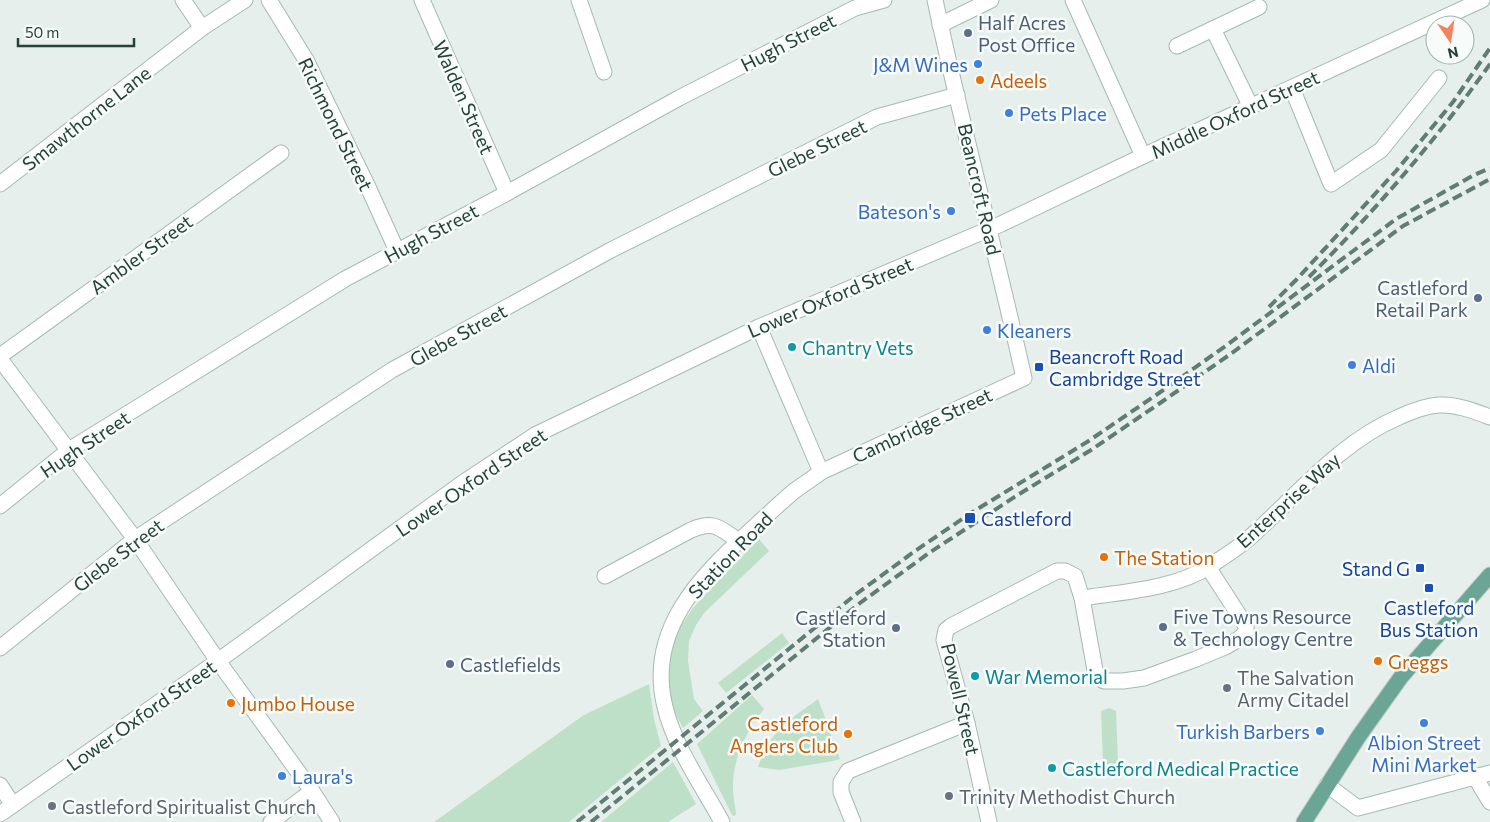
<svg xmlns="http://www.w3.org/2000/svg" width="1490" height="822" font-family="Commissioner,sans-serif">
	<rect width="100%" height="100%" fill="#e6efeb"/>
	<!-- green -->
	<g fill="#bfe0c8">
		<polygon points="759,539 769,551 704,613 696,625 689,641 688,661 694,699 703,711 683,728 672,708 668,680 670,653 677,631 693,608 714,585"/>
		<polygon points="782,633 789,643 726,693 718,683"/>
		<polygon points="649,684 654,719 661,746 569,822 434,822 584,715"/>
		<path d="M752 695 764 709C746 731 732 760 733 789 733 797 735 805 736 813L735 816 732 815 697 744Z"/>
		<path d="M818 699 840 759 833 761 779 770 758 767C769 732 789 720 818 699Z"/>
		<polygon points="1109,708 1116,711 1118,763 1111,767 1103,761 1101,711"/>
		<polygon points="673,762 696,804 668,822 601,822"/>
	</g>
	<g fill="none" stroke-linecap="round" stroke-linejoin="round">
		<defs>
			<g id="minor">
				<polyline points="183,0 202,28"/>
				<polyline points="269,0 306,60 368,187 397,251"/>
				<polyline points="422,0 507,193"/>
				<polyline points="579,0 604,72"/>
				<polyline points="1073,0 1143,156"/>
				<polyline points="940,25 991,0"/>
				<polyline points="1213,29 1251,107"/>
				<polyline points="1177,46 1259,7"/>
				<polyline points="1292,88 1331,184 1381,150 1439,78"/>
				<polyline points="0,184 202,28 245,0"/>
				<polyline points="759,327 821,472"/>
				<polyline points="0,356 281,153"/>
				<polyline points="0,359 135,539 218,661 312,791 332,822"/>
				<polyline points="0,506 69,450 345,279 507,193 679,98 855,8 884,0"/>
				<path d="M605 576 691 530C715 520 719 528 739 541"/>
				<path d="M1082 598C1123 592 1175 589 1210 566 1222 558 1236 549 1247 540 1296 497 1338 443 1399 417 1412 411 1425 406 1439 405 1456 404 1474 411 1490 417"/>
				<polyline points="0,648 135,539 392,370 611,250 877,117 957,95"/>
				<polyline points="1475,777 1490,802"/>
				<polyline points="0,785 13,805"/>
				<polyline points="1327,785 1358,808 1490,773"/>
				<polyline points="0,814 218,661 461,484 535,435 759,327 1001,224 1143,156 1482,0"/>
				<polyline points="271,822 312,791"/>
				<path d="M722 822C703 787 674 746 665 707 646 631 699 577 751 530 765 517 779 504 793 492 802 485 812 479 821 472L1024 378C996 252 962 127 935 0"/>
				<polyline points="853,822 841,792 841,782 848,771 967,723"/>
				<polyline points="989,822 967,723 944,640 946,630 951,626 1057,571 1065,571 1075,576 1082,598 1095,670 1097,676 1104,681 1123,681 1144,678 1196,659 1225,647 1239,639 1246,632 1246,626 1208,567"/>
			</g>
			<polyline id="major" points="1304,822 1359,736 1401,677 1490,575"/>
		</defs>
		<!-- minor casing -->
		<use href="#minor" stroke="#a8b8b2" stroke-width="17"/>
		<!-- major casing -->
		<use href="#major" stroke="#c2cac8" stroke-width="17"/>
		<!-- minor -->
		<use href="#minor" stroke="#fff" stroke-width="15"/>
		<!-- major -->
		<use href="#major" stroke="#6aa596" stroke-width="15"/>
		<!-- rail -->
		<g stroke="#5f7d75" stroke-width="4" stroke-dasharray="10 5" stroke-linecap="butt">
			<path d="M1309 277C1375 211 1436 140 1490 64"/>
			<polyline points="1269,307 1297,279 1396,171 1453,102 1490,48"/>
			<polyline points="577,822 855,595 915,551 971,513 1087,442 1159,393 1227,345 1396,219 1474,175 1490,168"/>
			<polyline points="591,822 860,603 929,553 1016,496 1091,450 1163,401 1232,353 1403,226 1490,179"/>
		</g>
	</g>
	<!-- markers -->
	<g fill="#5c6f8a" stroke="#f7fbf9" stroke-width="2">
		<circle cx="968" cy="33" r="5"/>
		<circle cx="1478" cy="298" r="5"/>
		<circle cx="1163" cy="627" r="5"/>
		<circle cx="896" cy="628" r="5"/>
		<circle cx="450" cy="664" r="5"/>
	</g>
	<g fill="#3f7fe0" stroke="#f7fbf9" stroke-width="2">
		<circle cx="978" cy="64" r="5"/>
		<circle cx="1009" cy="113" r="5"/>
		<circle cx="951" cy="211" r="5"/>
		<circle cx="987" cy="330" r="5"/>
		<circle cx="1352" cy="365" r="5"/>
		<circle cx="1424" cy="723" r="5"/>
		<circle cx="1320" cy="731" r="5"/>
		<circle cx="282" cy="776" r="5"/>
	</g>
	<g fill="#e8710a" stroke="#f7fbf9" stroke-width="2">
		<circle cx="980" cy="80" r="5"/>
		<circle cx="1104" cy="557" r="5"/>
		<circle cx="1378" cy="661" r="5"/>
		<circle cx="231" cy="703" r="5"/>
		<circle cx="848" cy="734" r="5"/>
	</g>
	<g fill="#0f9aa8" stroke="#f7fbf9" stroke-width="2">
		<circle cx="792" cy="347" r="5"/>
		<circle cx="975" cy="676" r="5"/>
		<circle cx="1052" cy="768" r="5"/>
	</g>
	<g fill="#1a4fb4" stroke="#f7fbf9" stroke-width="2">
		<rect x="1034" y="362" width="10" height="10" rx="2.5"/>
		<rect x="964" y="512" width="12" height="12" rx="2.5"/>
		<rect x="1415" y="563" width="10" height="10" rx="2.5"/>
		<rect x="1424" y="583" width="10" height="10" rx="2.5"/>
	</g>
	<g fill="#6b7280" stroke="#f7fbf9" stroke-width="2">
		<circle cx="1227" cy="688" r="5"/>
		<circle cx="949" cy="796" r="5"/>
		<circle cx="52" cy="806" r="5"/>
	</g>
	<g text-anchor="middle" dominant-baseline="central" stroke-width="5" stroke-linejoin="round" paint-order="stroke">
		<!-- service labels -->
		<g font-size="19" fill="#4e5e75" stroke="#f7fbf9" text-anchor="start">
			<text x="978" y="22">Half Acres<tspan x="978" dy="22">Post Office</tspan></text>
			<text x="1468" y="287" text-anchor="end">Castleford<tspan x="1468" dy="22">Retail Park</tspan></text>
			<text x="1173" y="616">Five Towns Resource<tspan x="1173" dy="22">&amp; Technology Centre</tspan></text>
			<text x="886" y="617" text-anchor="end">Castleford<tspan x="886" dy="22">Station</tspan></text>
			<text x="460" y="664">Castlefields</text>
		</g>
		<!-- street labels -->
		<g font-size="19" fill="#24423a" stroke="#f7fbf9">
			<text transform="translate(788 42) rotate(-27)">Hugh Street</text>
			<text transform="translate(464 97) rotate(66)">Walden Street</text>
			<text transform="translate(1235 114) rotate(-25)">Middle Oxford Street</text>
			<text transform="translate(86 118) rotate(-38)">Smawthorne Lane</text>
			<text transform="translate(336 124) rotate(64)">Richmond Street</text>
			<text transform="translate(817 148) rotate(-26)">Glebe Street</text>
			<text transform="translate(980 189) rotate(77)">Beancroft Road</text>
			<text transform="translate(431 233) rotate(-28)">Hugh Street</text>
			<text transform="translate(141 254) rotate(-36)">Ambler Street</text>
			<text transform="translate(830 297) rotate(-23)">Lower Oxford Street</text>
			<text transform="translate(458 335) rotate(-29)">Glebe Street</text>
			<text transform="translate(922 425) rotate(-25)">Cambridge Street</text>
			<text transform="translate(85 444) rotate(-34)">Hugh Street</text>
			<text transform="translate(471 482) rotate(-34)">Lower Oxford Street</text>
			<text transform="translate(1288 500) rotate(-42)">Enterprise Way</text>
			<text transform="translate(118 555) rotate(-37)">Glebe Street</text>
			<text transform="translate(730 555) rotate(-46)">Station Road</text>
			<text transform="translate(961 699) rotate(77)">Powell Street</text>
			<text transform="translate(141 715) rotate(-35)">Lower Oxford Street</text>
		</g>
		<!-- shop labels -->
		<g font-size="19" fill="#366cbe" stroke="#f7fbf9" text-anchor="start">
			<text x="968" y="64" text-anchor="end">J&amp;M Wines</text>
			<text x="1019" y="113">Pets Place</text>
			<text x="941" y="211" text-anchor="end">Bateson's</text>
			<text x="997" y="330">Kleaners</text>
			<text x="1362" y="365">Aldi</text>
			<text x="1310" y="731" text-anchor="end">Turkish Barbers</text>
			<text x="1424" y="742" text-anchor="middle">Albion Street<tspan x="1424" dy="22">Mini Market</tspan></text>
			<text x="292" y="776">Laura's</text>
		</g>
		<!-- food labels -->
		<g font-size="19" fill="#c56008" stroke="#f7fbf9" text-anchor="start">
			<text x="990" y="80">Adeels</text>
			<text x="1114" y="557">The Station</text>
			<text x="1388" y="661">Greggs</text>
			<text x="241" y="703">Jumbo House</text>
			<text x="838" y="723" text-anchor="end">Castleford<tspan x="838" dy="22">Anglers Club</tspan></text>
		</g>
		<!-- culture labels -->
		<g font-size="19" fill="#0d838f" stroke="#f7fbf9" text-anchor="start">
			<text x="802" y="347">Chantry Vets</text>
			<text x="985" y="676">War Memorial</text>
			<text x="1062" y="768">Castleford Medical Practice</text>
		</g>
		<!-- transit labels -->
		<g font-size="19" fill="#164399" stroke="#f7fbf9" text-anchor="start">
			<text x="1049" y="356">Beancroft Road<tspan x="1049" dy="22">Cambridge Street</tspan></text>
			<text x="981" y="518">Castleford</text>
			<text x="1410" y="568" text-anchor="end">Stand G</text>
			<text x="1429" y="607" text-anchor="middle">Castleford<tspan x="1429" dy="22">Bus Station</tspan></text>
		</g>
		<!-- worship labels -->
		<g font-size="19" fill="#5b616d" stroke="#f7fbf9" text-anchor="start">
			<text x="1237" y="677">The Salvation<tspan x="1237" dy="22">Army Citadel</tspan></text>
			<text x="959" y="796">Trinity Methodist Church</text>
			<text x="62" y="806">Castleford Spiritualist Church</text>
		</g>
	</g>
	<!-- north arrow -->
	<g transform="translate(1450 40) rotate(167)"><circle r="24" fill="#f7fbf9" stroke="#a3b1ad"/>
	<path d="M0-4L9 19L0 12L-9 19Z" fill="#f4845f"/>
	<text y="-8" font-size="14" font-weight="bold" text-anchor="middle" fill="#24423a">N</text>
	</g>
	<!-- scale -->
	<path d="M18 38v8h116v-8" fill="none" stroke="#24423a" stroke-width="2.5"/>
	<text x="25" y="38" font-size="15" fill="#24423a" stroke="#f7fbf9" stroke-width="4" paint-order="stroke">50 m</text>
</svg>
